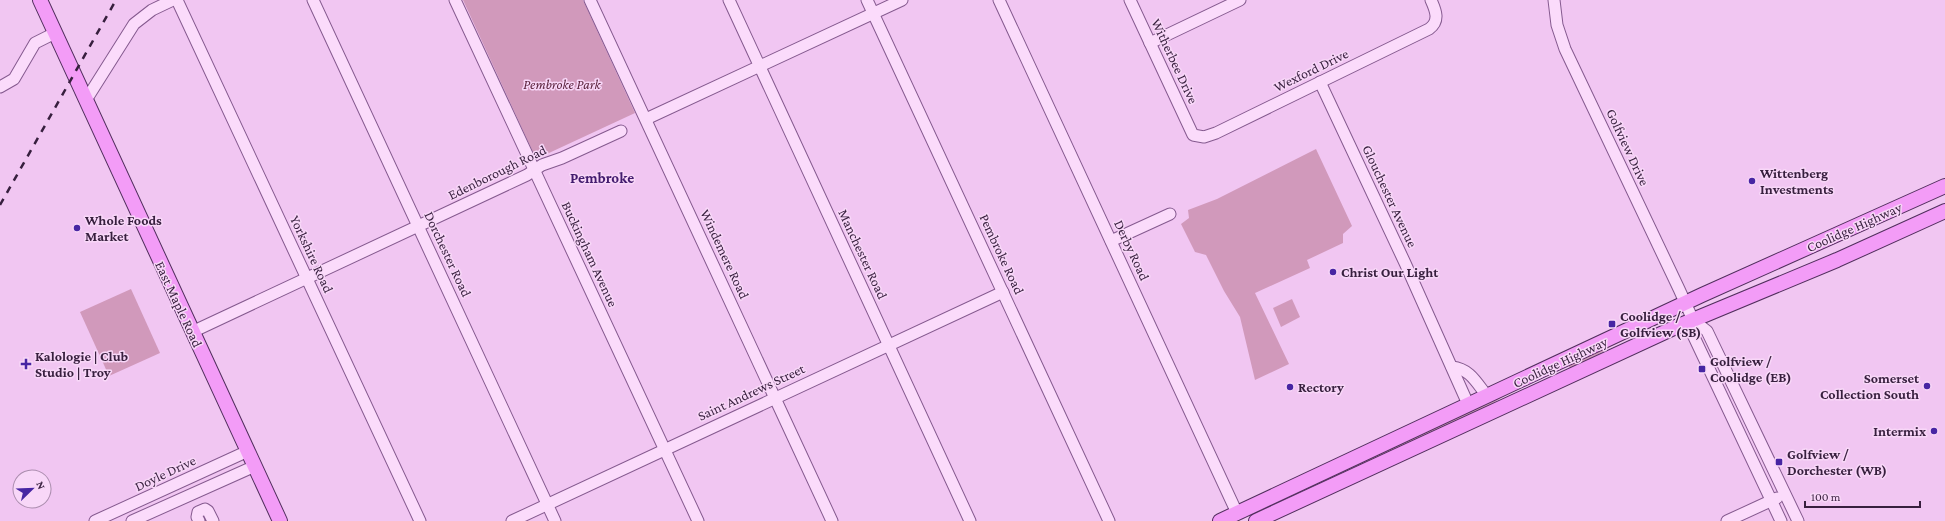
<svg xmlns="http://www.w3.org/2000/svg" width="1945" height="521" font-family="'Crimson Pro',serif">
	<rect width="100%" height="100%" fill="#f1c6f2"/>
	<!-- green -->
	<g fill="#d199bb">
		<polygon points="463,0 583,0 635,113 536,159"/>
		<polygon points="1316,149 1352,226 1343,234 1343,243 1307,260 1310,268 1255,293 1289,364 1255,380 1240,317 1224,291 1206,255 1195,252 1181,224 1189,218 1188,210 1217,199"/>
		<polygon points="131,289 160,353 109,376 80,312"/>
		<polygon points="1292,299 1300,317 1281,327 1273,308"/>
		<polygon points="1669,316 1670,319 1610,347 1588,361 1570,369 1568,363"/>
		<polygon points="1555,371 1507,394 1481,411 1307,490 1309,487 1356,465 1378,452"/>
	</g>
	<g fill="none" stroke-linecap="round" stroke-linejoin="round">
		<defs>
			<g id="minor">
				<polyline points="177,0 420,521"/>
				<polyline points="313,0 555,521"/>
				<polyline points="455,0 698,521"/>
				<polyline points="590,0 832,521"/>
				<polyline points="729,0 970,521"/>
				<polyline points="867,0 1109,521"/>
				<polyline points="999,0 1237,513"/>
				<path d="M1130 0 1193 135 1204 137 1216 133 1429 29C1440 21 1436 11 1431 0"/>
				<polyline points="1554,0 1557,25 1565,49 1679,289 1693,320 1694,337 1781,521"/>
				<polyline points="1150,43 1240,0"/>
				<polyline points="1320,82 1405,263 1468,404"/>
				<polyline points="0,87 14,79 35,43 55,33"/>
				<polyline points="86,100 134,24 152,10 173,0"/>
				<polyline points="646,119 902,0"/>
				<polyline points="1111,241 1170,214"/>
				<polyline points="1693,320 1707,331 1798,521"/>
				<polyline points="192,332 527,175 542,165 562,158 621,131"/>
				<path d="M1452 367C1470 369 1476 382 1487 396"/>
				<polyline points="95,521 248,451"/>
				<polyline points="132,521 255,466"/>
				<polyline points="199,521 197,517 198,512 205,509 208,511 213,521"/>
				<polyline points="512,521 1003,292"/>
				<polyline points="1727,521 1777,498"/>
			</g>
			<g id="major">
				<polyline points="40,0 280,521"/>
				<polyline points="1220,521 1702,295 1945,186"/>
				<polyline points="1256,521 1676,327 1837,260 1945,211"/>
			</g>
		</defs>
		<!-- minor casing -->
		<use href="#minor" stroke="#855a8f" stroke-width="13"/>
		<!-- major casing -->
		<use href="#major" stroke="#512e5d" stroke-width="16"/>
		<!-- minor -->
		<use href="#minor" stroke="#fbdbfb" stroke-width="11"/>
		<!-- major -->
		<use href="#major" stroke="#f39cf7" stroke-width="14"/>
		<!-- rail -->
		<polyline stroke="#371f3e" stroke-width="2.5" stroke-dasharray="7 7" stroke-linecap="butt" points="0,205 116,0"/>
	</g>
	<!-- markers -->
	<g fill="#4725a3" stroke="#f8d7f8" stroke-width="1.5">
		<circle cx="1752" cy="181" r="4"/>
		<circle cx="77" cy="228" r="4"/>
		<circle cx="1333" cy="272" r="4"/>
		<rect x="1608" y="320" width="8" height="8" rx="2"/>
		<path d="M24 358h4v4h4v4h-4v4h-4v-4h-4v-4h4z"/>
		<rect x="1698" y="365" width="8" height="8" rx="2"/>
		<circle cx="1927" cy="386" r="4"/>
		<circle cx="1290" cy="387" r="4"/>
		<circle cx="1934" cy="431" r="4"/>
		<rect x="1775" y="458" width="8" height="8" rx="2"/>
	</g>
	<g text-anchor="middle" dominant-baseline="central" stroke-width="3" stroke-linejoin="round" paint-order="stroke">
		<!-- street labels -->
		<g font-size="14" fill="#371f3e" stroke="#f8d7f8">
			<text transform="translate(1175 61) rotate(65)">Witherbee Drive</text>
			<text transform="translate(1311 70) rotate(-26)">Wexford Drive</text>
			<text transform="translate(1628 147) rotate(65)">Golfview Drive</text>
			<text transform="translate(497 172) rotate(-26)">Edenborough Road</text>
			<text transform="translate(1390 196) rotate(65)">Glouchester Avenue</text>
			<text transform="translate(1854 227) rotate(-24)">Coolidge Highway</text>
			<text transform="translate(1132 250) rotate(65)">Derby Road</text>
			<text transform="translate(312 254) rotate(65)">Yorkshire Road</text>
			<text transform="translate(448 254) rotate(65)">Dorchester Road</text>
			<text transform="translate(590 254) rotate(65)">Buckingham Avenue</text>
			<text transform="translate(725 254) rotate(65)">Windemere Road</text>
			<text transform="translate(863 254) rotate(65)">Manchester Road</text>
			<text transform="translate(1002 254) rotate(65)">Pembroke Road</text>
			<text transform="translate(179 304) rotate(65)">East Maple Road</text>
			<text transform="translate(1560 362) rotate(-25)">Coolidge Highway</text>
			<text transform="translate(751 392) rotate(-25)">Saint Andrews Street</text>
			<text transform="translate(165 473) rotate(-25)">Doyle Drive</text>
		</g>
		<!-- park labels -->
		<g font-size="14" font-style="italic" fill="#5c243e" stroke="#f8d7f8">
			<text x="562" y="84">Pembroke Park</text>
		</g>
		<!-- poi labels -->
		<g font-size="14" font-weight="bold" fill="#371f3e" stroke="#f8d7f8" text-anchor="start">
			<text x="1760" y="173">Wittenberg<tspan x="1760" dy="16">Investments</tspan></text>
			<text x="85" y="220">Whole Foods<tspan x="85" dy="16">Market</tspan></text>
			<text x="1341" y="272">Christ Our Light</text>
			<text x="1620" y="316">Coolidge /<tspan x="1620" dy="16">Golfview (SB)</tspan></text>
			<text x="35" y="356">Kalologie | Club<tspan x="35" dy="16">Studio | Troy</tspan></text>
			<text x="1710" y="361">Golfview /<tspan x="1710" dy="16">Coolidge (EB)</tspan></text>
			<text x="1919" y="378" text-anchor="end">Somerset<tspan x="1919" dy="16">Collection South</tspan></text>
			<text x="1298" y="387">Rectory</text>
			<text x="1926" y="431" text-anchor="end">Intermix</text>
			<text x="1787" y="454">Golfview /<tspan x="1787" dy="16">Dorchester (WB)</tspan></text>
		</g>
		<!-- neighbourhood labels -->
		<g font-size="15" font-weight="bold" fill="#431b6e" stroke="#f8d7f8">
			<text x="602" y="178">Pembroke</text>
		</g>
	</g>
	<!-- north arrow -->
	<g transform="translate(32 489) rotate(67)"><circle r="19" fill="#f8d7f8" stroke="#ab8dae"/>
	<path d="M0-3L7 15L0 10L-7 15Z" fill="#4725a3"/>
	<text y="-6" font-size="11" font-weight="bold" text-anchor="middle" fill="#371f3e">N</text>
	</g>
	<!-- scale -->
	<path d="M1805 501v6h115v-6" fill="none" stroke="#371f3e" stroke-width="2"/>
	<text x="1811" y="501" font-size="12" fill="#371f3e" stroke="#f8d7f8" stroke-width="3" paint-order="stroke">100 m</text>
</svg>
